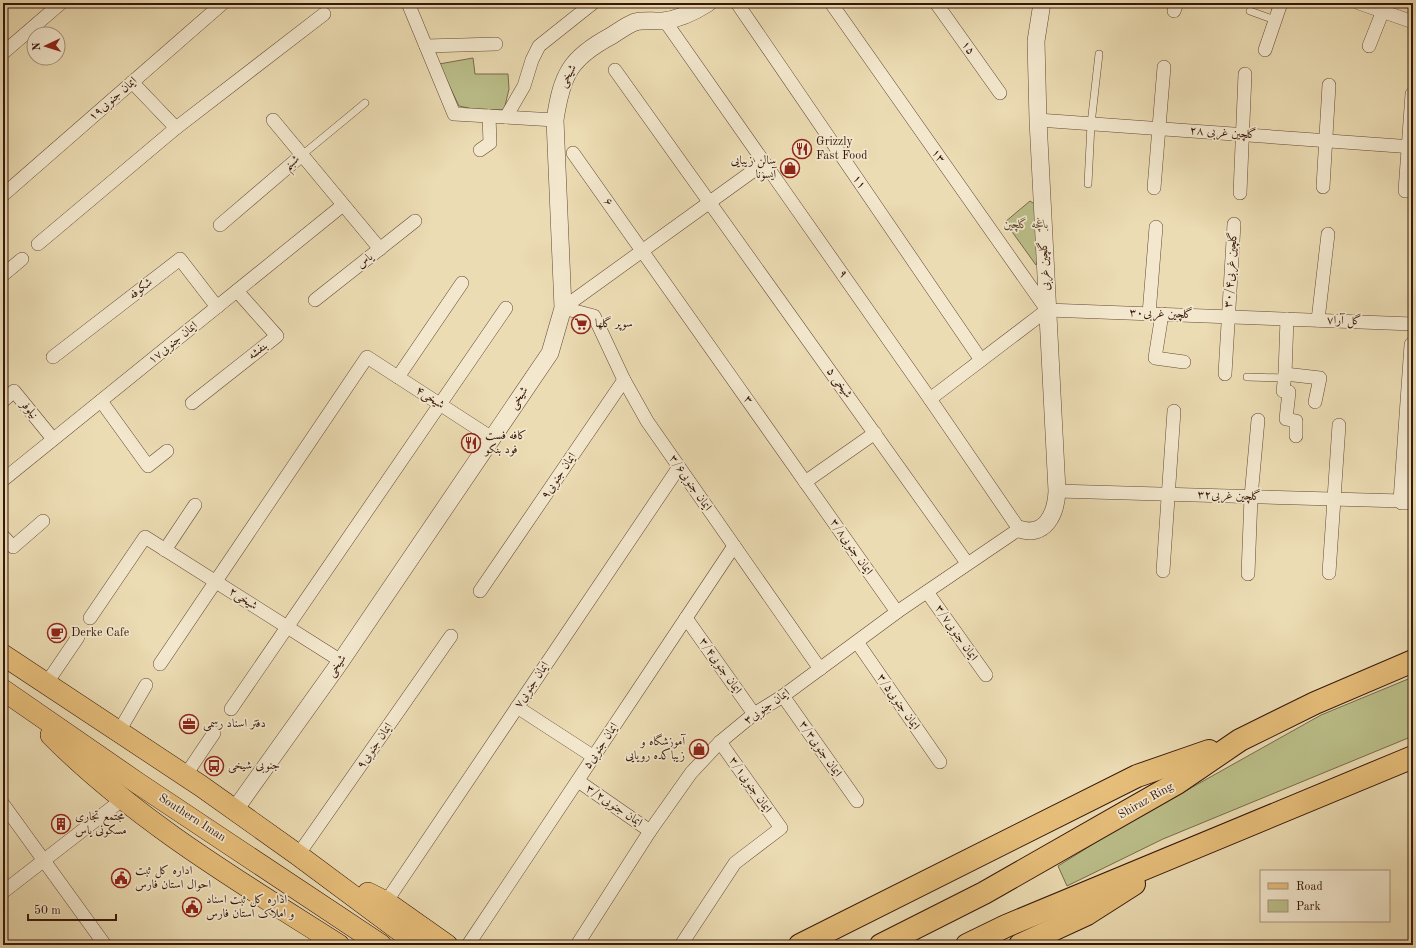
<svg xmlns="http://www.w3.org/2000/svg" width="1416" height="948" font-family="'Old Standard TT',Amiri,serif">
	<rect width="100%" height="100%" fill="#ecdcb3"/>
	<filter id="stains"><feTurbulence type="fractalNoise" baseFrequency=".005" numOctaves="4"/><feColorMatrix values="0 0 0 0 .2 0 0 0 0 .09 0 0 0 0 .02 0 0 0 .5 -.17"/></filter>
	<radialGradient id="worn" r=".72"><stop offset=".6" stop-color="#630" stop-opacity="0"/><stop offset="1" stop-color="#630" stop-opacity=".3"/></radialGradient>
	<!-- green -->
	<g fill="#bbbf8a" stroke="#786b4a">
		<polygon points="473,58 475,74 508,74 509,89 504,110 473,109 459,106 439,64"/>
		<polygon points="1030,201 1039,207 1042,247 1036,265 1005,222"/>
		<polygon points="1413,677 1413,736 1163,839 1067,886 1058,866 1114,831 1321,715"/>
	</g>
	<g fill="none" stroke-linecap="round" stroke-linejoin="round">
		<defs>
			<g id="service">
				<polyline points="1250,11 1275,20"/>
				<polyline points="302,155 365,103"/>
				<polyline points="1088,184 1091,124 1099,54"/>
				<polyline points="1247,377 1285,378"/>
			</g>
			<g id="minor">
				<polyline points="408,3 454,114 555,120"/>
				<polyline points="737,3 981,360"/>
				<polyline points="831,3 1047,310"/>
				<polyline points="936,3 1000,93"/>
				<polyline points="1359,3 1413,22"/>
				<polyline points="1174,11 1177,3"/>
				<polyline points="426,46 496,44"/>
				<polyline points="1369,46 1386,3"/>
				<polyline points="1265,50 1281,3"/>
				<polyline points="3,53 61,3"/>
				<polyline points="615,70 967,563"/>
				<polyline points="132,82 176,128"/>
				<polyline points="506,117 524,86 532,60 539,46 593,3"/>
				<polyline points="273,120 380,249"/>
				<polyline points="1038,120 1413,147"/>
				<polyline points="480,150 490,143 489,116"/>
				<polyline points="573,153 897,612"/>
				<polyline points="1323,187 1329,85"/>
				<polyline points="1154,188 1164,67"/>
				<polyline points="1405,191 1412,94"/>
				<polyline points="1240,193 1245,74"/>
				<polyline points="3,195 223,3"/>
				<polyline points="220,225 302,155"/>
				<polyline points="38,244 176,128 324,14"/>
				<polyline points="3,275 22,259"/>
				<polyline points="315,300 415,221"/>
				<polyline points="563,308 594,316 624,380 647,421 820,669"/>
				<polyline points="563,308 764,163"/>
				<polyline points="1047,310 1413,324"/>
				<polyline points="1149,314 1156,227"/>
				<polyline points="1162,314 1155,358 1184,362"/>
				<polyline points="1287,319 1285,374 1320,378 1315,402"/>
				<polyline points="1318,320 1328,234"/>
				<polyline points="53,357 180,259 217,307"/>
				<polyline points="1225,374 1234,224"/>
				<polyline points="1285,374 1283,391 1289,392 1286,419 1296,421 1296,436"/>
				<polyline points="398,377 462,283"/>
				<polyline points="930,399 1047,310"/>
				<polyline points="3,401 14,391 53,439"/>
				<polyline points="101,401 148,466 167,451"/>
				<polyline points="192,403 277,336 237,291"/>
				<polyline points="3,480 343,205"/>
				<polyline points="805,482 875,433"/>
				<polyline points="1057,491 1402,501"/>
				<polyline points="3,536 13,547 43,521"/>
				<polyline points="165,550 195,505"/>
				<polyline points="1163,571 1174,411"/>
				<polyline points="1329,573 1339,425"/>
				<polyline points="1248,574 1251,497 1258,420"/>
				<polyline points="480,591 624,380"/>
				<polyline points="927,592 986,675"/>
				<polyline points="90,618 145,537 341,661"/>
				<polyline points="686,618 754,714"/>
				<polyline points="857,642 940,762"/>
				<polyline points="160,664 367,357 492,438"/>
				<polyline points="46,684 78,637"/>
				<polyline points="783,696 857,801"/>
				<polyline points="517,707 594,757"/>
				<polyline points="231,709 506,308"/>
				<polyline points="118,733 146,685"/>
				<polyline points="185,776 214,733"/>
				<polyline points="578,781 650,831"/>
				<polyline points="3,804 105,945"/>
				<polyline points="298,855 451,636"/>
				<polyline points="3,892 123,799"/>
				<polyline points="386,902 679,467"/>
				<polyline points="468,945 734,546"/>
				<polyline points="577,945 650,831 691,773 720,742 754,714 783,696 897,612 1019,529 930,399 665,21"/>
				<polyline points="681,945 735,863 781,828 720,742"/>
			</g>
			<g id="tertiary">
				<polyline points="1413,345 1402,501 1413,501"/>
				<path d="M1019 529C1045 538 1056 514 1057 491L1038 120 1036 41 1042 3"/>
				<path d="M234 811 341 661 550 353 563 308 555 120C562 74 570 58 611 36 619 31 627 25 635 22 644 20 654 21 663 21 680 19 694 12 708 3"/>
			</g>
			<g id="primary">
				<polyline points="3,655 201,786 298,855 419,945"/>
				<polyline points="3,690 139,784 381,945"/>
				<path d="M51 735C134 819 240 882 339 945"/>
				<polyline points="368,893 386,902 447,945"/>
			</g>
			<g id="trunk">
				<polyline points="800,945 1137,776 1209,751"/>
				<polyline points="881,945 984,893 1177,783 1240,740 1315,703 1413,661"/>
				<polyline points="967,945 1006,926 1413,757"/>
				<polyline points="1020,945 1087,914 1134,884"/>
			</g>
		</defs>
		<!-- service casing -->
		<use href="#service" stroke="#644834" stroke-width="8"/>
		<!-- minor casing -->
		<use href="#minor" stroke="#644834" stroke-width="14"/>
		<!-- tertiary casing -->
		<use href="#tertiary" stroke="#644834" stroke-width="18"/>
		<!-- primary casing -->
		<use href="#primary" stroke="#36170a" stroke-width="22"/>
		<!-- trunk casing -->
		<use href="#trunk" stroke="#36170a" stroke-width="24"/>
		<!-- service -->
		<use href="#service" stroke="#f3e8ce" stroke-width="7"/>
		<!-- minor -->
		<use href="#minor" stroke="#f3e8ce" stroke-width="13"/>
		<!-- tertiary -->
		<use href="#tertiary" stroke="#f3e8ce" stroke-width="17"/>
		<!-- primary -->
		<use href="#primary" stroke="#e6be7a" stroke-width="21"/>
		<!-- trunk -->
		<use href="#trunk" stroke="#e6be7a" stroke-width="22"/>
	</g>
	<!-- icons -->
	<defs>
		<symbol id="restaurant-ring" viewBox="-11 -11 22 22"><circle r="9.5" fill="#f3e8ce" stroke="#8f2418" stroke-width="1.5"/><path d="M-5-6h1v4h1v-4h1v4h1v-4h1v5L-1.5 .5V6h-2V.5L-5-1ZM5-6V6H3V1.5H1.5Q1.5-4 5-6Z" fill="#8f2418"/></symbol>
		<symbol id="shop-ring" viewBox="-11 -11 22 22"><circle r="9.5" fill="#f3e8ce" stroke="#8f2418" stroke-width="1.5"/><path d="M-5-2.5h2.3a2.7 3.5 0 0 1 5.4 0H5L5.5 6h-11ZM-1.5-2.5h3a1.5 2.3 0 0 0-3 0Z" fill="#8f2418"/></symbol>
		<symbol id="supermarket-ring" viewBox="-11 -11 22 22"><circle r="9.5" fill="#f3e8ce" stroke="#8f2418" stroke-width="1.5"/><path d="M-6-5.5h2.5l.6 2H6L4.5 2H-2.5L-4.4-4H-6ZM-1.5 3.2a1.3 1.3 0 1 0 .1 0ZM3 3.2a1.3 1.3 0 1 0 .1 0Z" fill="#8f2418"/></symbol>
		<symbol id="cafe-ring" viewBox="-11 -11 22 22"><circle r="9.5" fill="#f3e8ce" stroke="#8f2418" stroke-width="1.5"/><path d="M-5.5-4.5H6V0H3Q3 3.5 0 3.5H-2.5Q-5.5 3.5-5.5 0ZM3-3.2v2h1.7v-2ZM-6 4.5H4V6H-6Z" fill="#8f2418"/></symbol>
		<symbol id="office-ring" viewBox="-11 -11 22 22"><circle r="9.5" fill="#f3e8ce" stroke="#8f2418" stroke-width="1.5"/><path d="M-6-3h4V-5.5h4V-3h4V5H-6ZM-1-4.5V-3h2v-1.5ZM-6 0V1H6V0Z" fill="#8f2418"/></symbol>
		<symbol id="bus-ring" viewBox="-11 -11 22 22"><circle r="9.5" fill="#f3e8ce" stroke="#8f2418" stroke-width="1.5"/><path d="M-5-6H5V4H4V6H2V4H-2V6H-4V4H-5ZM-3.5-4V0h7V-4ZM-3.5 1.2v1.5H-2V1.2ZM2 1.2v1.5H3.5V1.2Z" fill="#8f2418"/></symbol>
		<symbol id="building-ring" viewBox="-11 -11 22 22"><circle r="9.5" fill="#f3e8ce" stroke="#8f2418" stroke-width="1.5"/><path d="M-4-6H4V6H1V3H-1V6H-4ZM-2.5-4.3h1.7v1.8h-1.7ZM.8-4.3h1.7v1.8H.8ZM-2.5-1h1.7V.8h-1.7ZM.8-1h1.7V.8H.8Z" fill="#8f2418"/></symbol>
		<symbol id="civic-ring" viewBox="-11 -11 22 22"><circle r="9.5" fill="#f3e8ce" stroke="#8f2418" stroke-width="1.5"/><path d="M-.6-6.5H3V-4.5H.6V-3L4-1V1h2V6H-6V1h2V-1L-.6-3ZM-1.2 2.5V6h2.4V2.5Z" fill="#8f2418"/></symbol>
	</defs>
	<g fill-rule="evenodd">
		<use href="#restaurant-ring" x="791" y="138" width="22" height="22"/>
		<use href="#shop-ring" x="779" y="157" width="22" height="22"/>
		<use href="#supermarket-ring" x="570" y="313" width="22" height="22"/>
		<use href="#restaurant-ring" x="460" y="432" width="22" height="22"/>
		<use href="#cafe-ring" x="46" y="622" width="22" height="22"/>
		<use href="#office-ring" x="178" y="713" width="22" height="22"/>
		<use href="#shop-ring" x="688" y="738" width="22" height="22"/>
		<use href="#bus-ring" x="203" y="755" width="22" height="22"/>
		<use href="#building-ring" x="50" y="813" width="22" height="22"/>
		<use href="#civic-ring" x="110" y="867" width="22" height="22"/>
		<use href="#civic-ring" x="181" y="896" width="22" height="22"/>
	</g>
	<g text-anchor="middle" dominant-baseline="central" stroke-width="3.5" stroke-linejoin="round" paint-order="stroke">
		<!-- street labels -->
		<g font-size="12" fill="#36170a" stroke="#f3e8ce">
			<text transform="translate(968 48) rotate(55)">۱۵</text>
			<text transform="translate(568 76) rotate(-60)">شیخی</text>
			<text transform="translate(113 99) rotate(-41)">ایمان جنوبی۱۹</text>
			<text transform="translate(1223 133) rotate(4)">گلچین غربی ۲۸</text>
			<text transform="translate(938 156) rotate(55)">۱۳</text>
			<text transform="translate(292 163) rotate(-41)">شبنم</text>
			<text transform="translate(859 182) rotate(56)">۱۱</text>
			<text transform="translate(608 202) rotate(54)">۶</text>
			<text transform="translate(365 261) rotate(-38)">یاس</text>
			<text transform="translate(1045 266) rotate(-93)">گلچین غربی</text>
			<text transform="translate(1231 270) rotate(-86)">گلچین غربی۳۰/۴</text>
			<text transform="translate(843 274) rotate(55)">۹</text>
			<text transform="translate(141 289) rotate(-38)">شکوفه</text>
			<text transform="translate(1161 314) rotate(2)">گلچین غربی۳۰</text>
			<text transform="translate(1344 321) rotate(2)">گل آرا۷</text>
			<text transform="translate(173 343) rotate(-39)">ایمان جنوبی۱۷</text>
			<text transform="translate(258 351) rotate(-38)">بنفشه</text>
			<text transform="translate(839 383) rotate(54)">شیخی ۵</text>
			<text transform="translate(430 398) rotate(33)">شیخی۴</text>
			<text transform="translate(519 398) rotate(-56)">شیخی</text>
			<text transform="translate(748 400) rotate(55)">۳</text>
			<text transform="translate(29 410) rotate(51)">نیلوفر</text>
			<text transform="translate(559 476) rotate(-56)">ایمان جنوبی۹</text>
			<text transform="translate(690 483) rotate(55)">ایمان جنوبی۳/۶</text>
			<text transform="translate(1229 496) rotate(2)">گلچین غربی۳۲</text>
			<text transform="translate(851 547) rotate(55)">ایمان جنوبی۳/۸</text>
			<text transform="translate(243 599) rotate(33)">شیخی۲</text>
			<text transform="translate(956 633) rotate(55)">ایمان جنوبی۳/۷</text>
			<text transform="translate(337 666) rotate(-55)">شیخی</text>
			<text transform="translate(720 666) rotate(55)">ایمان جنوبی۳/۴</text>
			<text transform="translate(532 685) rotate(-56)">ایمان جنوبی۷</text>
			<text transform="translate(898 702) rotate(55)">ایمان جنوبی۳/۵</text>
			<text transform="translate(767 707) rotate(-35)">ایمان جنوبی۳</text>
			<text transform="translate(375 746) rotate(-55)">ایمان جنوبی۹</text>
			<text transform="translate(601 746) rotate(-56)">ایمان جنوبی۵</text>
			<text transform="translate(820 749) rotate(55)">ایمان جنوبی۳/۳</text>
			<text transform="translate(750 785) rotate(55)">ایمان جنوبی۳/۱</text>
			<text transform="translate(1146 801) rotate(-30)">Shiraz Ring</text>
			<text transform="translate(614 806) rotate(34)">ایمان جنوبی۳/۲</text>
			<text transform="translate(192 818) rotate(33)">Southern Iman</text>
		</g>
		<!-- poi labels -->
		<g font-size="12" fill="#36170a" stroke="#f3e8ce" text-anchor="start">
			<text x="816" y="142">Grizzly<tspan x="816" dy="14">Fast Food</tspan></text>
			<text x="776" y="161" text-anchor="end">سالن زیبایی<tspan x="776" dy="14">آیسونا</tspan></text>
			<text x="595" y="324">سوپر گلها</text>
			<text x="485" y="436">کافه فست<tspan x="485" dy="14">فود بنکو</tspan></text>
			<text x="71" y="633">Derke Cafe</text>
			<text x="203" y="724">دفتر اسناد رسمی</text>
			<text x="685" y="742" text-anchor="end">آموزشگاه و<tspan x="685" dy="14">زیباکده رویایی</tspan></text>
			<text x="228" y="766">جنوبی شیخی</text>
			<text x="75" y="817">مجتمع تجاری<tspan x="75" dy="14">مسکونی یاس</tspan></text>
			<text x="135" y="871">اداره کل ثبت<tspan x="135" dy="14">احوال استان فارس</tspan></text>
			<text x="206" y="900">اداره کل ثبت اسناد<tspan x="206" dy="14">و املاک استان فارس</tspan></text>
		</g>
		<!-- park labels -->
		<g font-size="12" font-style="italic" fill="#5e4930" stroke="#f3e8ce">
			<text x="1026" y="225">باغچه گلچین</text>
		</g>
	</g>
	<!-- margin -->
	<rect width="1416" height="948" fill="none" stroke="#ecdcb3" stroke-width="16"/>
	<rect x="4" y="4" width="1408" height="940" fill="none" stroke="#36170a" stroke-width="2"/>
	<rect x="8" y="8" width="1400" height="932" fill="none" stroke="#36170a"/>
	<!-- legend -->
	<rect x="1260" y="870" width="130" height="52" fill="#f3e8ce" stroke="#a79480"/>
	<rect x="1268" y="883" width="20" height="6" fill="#e6be7a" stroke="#a79480"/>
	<text x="1296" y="890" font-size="12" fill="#36170a">Road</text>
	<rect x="1268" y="900" width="20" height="12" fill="#bbbf8a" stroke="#a79480"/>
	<text x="1296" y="910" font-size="12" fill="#36170a">Park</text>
	<!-- north arrow -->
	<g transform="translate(46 46) rotate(266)"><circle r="19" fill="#f3e8ce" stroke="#a79480"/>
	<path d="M0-3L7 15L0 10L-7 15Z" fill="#8f2418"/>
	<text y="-6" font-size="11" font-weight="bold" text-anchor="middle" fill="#36170a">N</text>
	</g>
	<!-- scale -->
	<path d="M28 914v6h88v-6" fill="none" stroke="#36170a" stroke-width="2"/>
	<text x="34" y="914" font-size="12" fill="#36170a" stroke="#f3e8ce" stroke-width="3" paint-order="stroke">50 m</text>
	<rect width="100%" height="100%" filter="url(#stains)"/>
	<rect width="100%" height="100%" fill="url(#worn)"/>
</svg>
